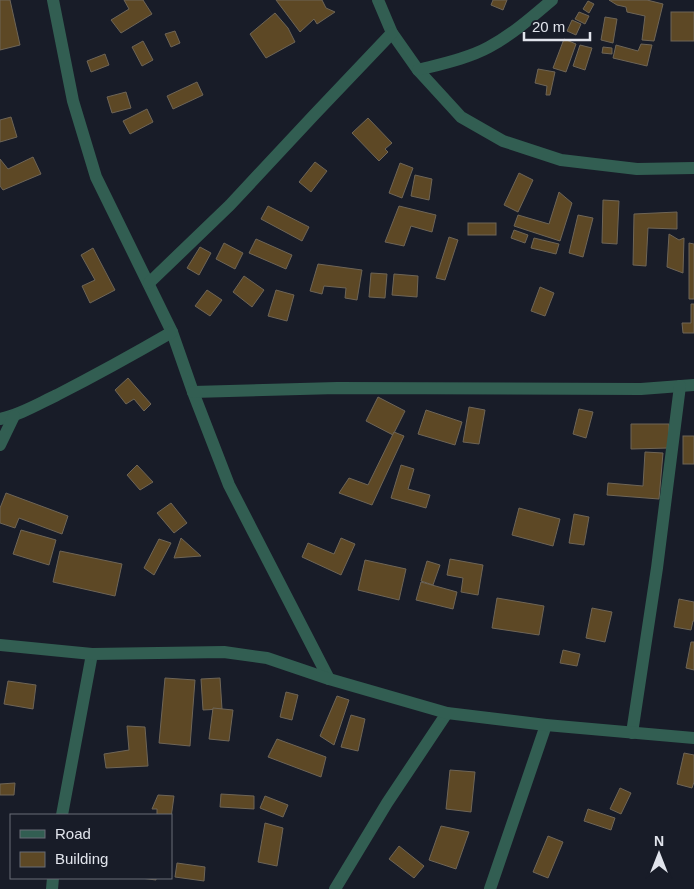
<svg xmlns="http://www.w3.org/2000/svg" width="694" height="889" font-family="Helvetica,sans-serif">
	<rect width="100%" height="100%" fill="#181c28"/>
	<!-- building -->
	<g fill="#5d4825" stroke="#6e6557">
		<polygon points="0,0 10,0 20,45 0,50"/>
		<polygon points="124,0 143,0 152,14 121,33 111,20 129,9"/>
		<polygon points="276,0 322,0 326,8 335,12 317,24 314,19 300,32"/>
		<polygon points="493,0 507,0 503,10 491,5"/>
		<polygon points="609,0 647,0 663,4 654,41 642,40 645,16 627,12 626,7 617,5"/>
		<polygon points="588,1 594,4 589,13 583,9"/>
		<polygon points="579,12 589,16 585,24 575,19"/>
		<rect x="671" y="12" width="23" height="29"/>
		<polygon points="275,13 288,28 295,42 266,58 250,34"/>
		<polygon points="605,17 617,19 613,43 601,40"/>
		<polygon points="572,20 581,24 576,35 567,31"/>
		<polygon points="175,31 180,43 171,47 165,34"/>
		<polygon points="564,39 576,44 566,72 553,68"/>
		<polygon points="143,41 153,60 142,66 132,47"/>
		<polygon points="641,44 652,45 647,66 613,58 616,45 638,51"/>
		<polygon points="580,45 592,48 585,70 573,66"/>
		<polygon points="603,47 612,48 612,54 602,53"/>
		<polygon points="105,54 109,65 91,72 87,61"/>
		<polygon points="538,69 555,72 550,95 546,95 547,86 535,83"/>
		<polygon points="197,82 203,95 173,109 167,96"/>
		<polygon points="126,92 131,108 112,113 107,97"/>
		<polygon points="147,109 153,122 130,134 123,121"/>
		<polygon points="11,117 17,137 0,142 0,120"/>
		<polygon points="368,118 392,143 385,149 388,152 379,161 352,133"/>
		<polygon points="33,157 41,174 3,190 0,186 0,159 8,169"/>
		<polygon points="315,162 327,171 311,192 299,182"/>
		<polygon points="400,163 413,168 402,198 389,193"/>
		<polygon points="519,173 533,180 518,212 504,205"/>
		<polygon points="415,175 432,179 429,200 411,196"/>
		<polygon points="559,192 572,203 560,241 514,226 518,215 549,224"/>
		<polygon points="603,200 619,201 617,244 602,243"/>
		<polygon points="268,206 309,227 302,241 261,219"/>
		<polygon points="399,206 436,215 432,232 411,226 404,246 385,242"/>
		<polygon points="677,212 677,229 648,228 646,266 633,265 634,214"/>
		<polygon points="578,215 593,218 583,257 569,253"/>
		<rect x="468" y="223" width="28" height="12"/>
		<polygon points="514,230 528,235 525,243 511,238"/>
		<polygon points="669,234 679,240 684,238 683,273 667,267"/>
		<polygon points="449,237 458,240 445,280 436,278"/>
		<polygon points="534,238 559,244 556,254 531,248"/>
		<polygon points="256,239 292,255 286,269 249,253"/>
		<polygon points="224,243 243,253 235,269 216,259"/>
		<polygon points="689,243 694,244 694,299 689,299"/>
		<polygon points="200,247 211,253 199,275 187,268"/>
		<polygon points="93,248 115,290 90,303 82,286 95,280 81,255"/>
		<polygon points="318,264 362,270 357,300 345,298 346,288 324,286 322,294 310,291"/>
		<polygon points="371,273 387,274 385,298 369,297"/>
		<polygon points="394,274 418,276 417,297 392,295"/>
		<polygon points="244,276 264,290 252,307 233,292"/>
		<polygon points="540,287 554,293 545,316 531,311"/>
		<polygon points="207,290 222,300 210,316 195,306"/>
		<polygon points="276,290 294,295 287,321 268,316"/>
		<polygon points="691,304 694,304 694,333 683,333 682,323 691,323"/>
		<polygon points="128,378 151,404 144,411 134,399 126,404 115,390"/>
		<polygon points="378,397 405,411 393,435 366,421"/>
		<polygon points="469,407 485,410 479,444 463,442"/>
		<polygon points="579,409 593,412 586,438 573,434"/>
		<polygon points="426,410 462,422 455,445 418,434"/>
		<polygon points="631,424 669,424 669,448 631,449"/>
		<polygon points="394,432 404,436 372,505 339,493 349,478 368,485"/>
		<rect x="683" y="436" width="11" height="28"/>
		<polygon points="645,452 663,453 659,499 607,495 608,483 643,486"/>
		<polygon points="137,465 153,482 140,490 127,475"/>
		<polygon points="401,465 414,469 408,489 430,495 426,508 391,498"/>
		<polygon points="6,493 68,516 62,534 19,518 15,528 0,523 0,508"/>
		<polygon points="171,503 187,523 174,533 157,513"/>
		<polygon points="519,508 560,519 553,546 512,535"/>
		<polygon points="574,514 589,517 584,545 569,543"/>
		<polygon points="21,530 56,540 49,565 13,554"/>
		<polygon points="181,538 201,556 174,558"/>
		<polygon points="341,538 355,544 341,575 302,557 308,543 334,554"/>
		<polygon points="159,539 171,543 154,575 144,568"/>
		<polygon points="60,551 122,564 115,596 53,582"/>
		<polygon points="450,559 483,565 478,595 461,592 463,578 447,575"/>
		<polygon points="365,560 406,569 399,600 358,590"/>
		<polygon points="427,561 440,565 433,585 421,581"/>
		<polygon points="421,582 457,592 453,609 416,600"/>
		<polygon points="497,598 544,606 539,635 492,628"/>
		<polygon points="679,599 694,602 694,621 693,621 691,630 674,627"/>
		<polygon points="592,608 612,612 605,642 586,638"/>
		<polygon points="691,642 694,642 694,670 686,668"/>
		<polygon points="563,650 580,654 577,666 560,663"/>
		<polygon points="165,678 195,680 190,746 159,743"/>
		<polygon points="220,678 222,709 203,710 201,679"/>
		<polygon points="8,681 36,685 33,709 4,704"/>
		<polygon points="286,692 298,695 292,720 280,717"/>
		<polygon points="337,696 349,700 334,745 320,736"/>
		<polygon points="213,708 233,710 229,741 209,739"/>
		<polygon points="351,715 365,719 358,751 341,747"/>
		<polygon points="127,726 145,727 148,766 106,768 104,754 129,750"/>
		<polygon points="277,739 326,757 321,777 268,757"/>
		<polygon points="684,753 694,755 694,782 692,788 677,784"/>
		<polygon points="450,770 475,772 471,812 446,809"/>
		<polygon points="15,783 14,795 0,795 0,784"/>
		<polygon points="620,788 631,793 621,814 610,809"/>
		<polygon points="221,794 254,796 254,809 220,807"/>
		<polygon points="158,795 174,796 171,818 171,815 157,815 157,809 152,809"/>
		<polygon points="265,796 288,805 283,817 260,808"/>
		<polygon points="588,809 615,818 611,830 584,821"/>
		<polygon points="265,823 283,828 277,866 258,862"/>
		<polygon points="441,826 469,832 456,869 429,860"/>
		<polygon points="548,836 563,842 548,878 533,872"/>
		<polygon points="399,846 424,866 414,878 389,859"/>
		<polygon points="177,863 205,867 204,881 175,877"/>
		<polygon points="141,878 156,878 156,880"/>
	</g>
	<g fill="none" stroke-linecap="round" stroke-linejoin="round">
		<!-- minor -->
		<g stroke="#325e52" stroke-width="12">
			<polyline points="53,0 73,101 96,177 172,332 193,392 229,485 329,679"/>
			<polyline points="378,0 392,33 418,70 461,117 503,141 561,160 637,169 694,168"/>
			<path d="M418 70C441 64 469 58 489 47 513 34 532 17 552 0"/>
			<polyline points="149,283 230,205 314,115 392,33"/>
			<polyline points="193,392 337,388 641,389 694,385"/>
			<path d="M0 419C20 415 38 404 57 395 96 375 134 354 172 332"/>
			<polyline points="0,445 14,416"/>
			<polyline points="632,733 657,568 680,386"/>
			<polyline points="62,815 92,654"/>
			<polyline points="52,889 53,878"/>
			<polyline points="335,889 387,803 447,713"/>
			<polyline points="490,889 546,725"/>
		</g>
		<!-- tertiary -->
		<polyline stroke="#325e52" stroke-width="12" points="0,645 92,654 224,652 267,658 329,679 447,713 546,725 694,738"/>
	</g>
	<!-- legend -->
	<rect x="10" y="814" width="162" height="65" fill="#181c28" stroke="#686c76"/>
	<rect x="20" y="830" width="25" height="8" fill="#325e52" stroke="#686c76"/>
	<text x="55" y="839" font-size="15" fill="#e1e4ec">Road</text>
	<rect x="20" y="852" width="25" height="15" fill="#5d4825" stroke="#686c76"/>
	<text x="55" y="864" font-size="15" fill="#e1e4ec">Building</text>
	<!-- north arrow -->
	<g transform="translate(659 854)" stroke="#181c28" stroke-width="4" paint-order="stroke">
	<path d="M0-4L9 19L0 12L-9 19Z" fill="#e1e4ec"/>
	<text y="-8" font-size="14" font-weight="bold" text-anchor="middle" fill="#e1e4ec">N</text>
	</g>
	<!-- scale -->
	<path d="M524 32v8h66v-8" fill="none" stroke="#e1e4ec" stroke-width="2.5"/>
	<text x="532" y="32" font-size="15" fill="#e1e4ec" stroke="#181c28" stroke-width="4" paint-order="stroke">20 m</text>
</svg>
